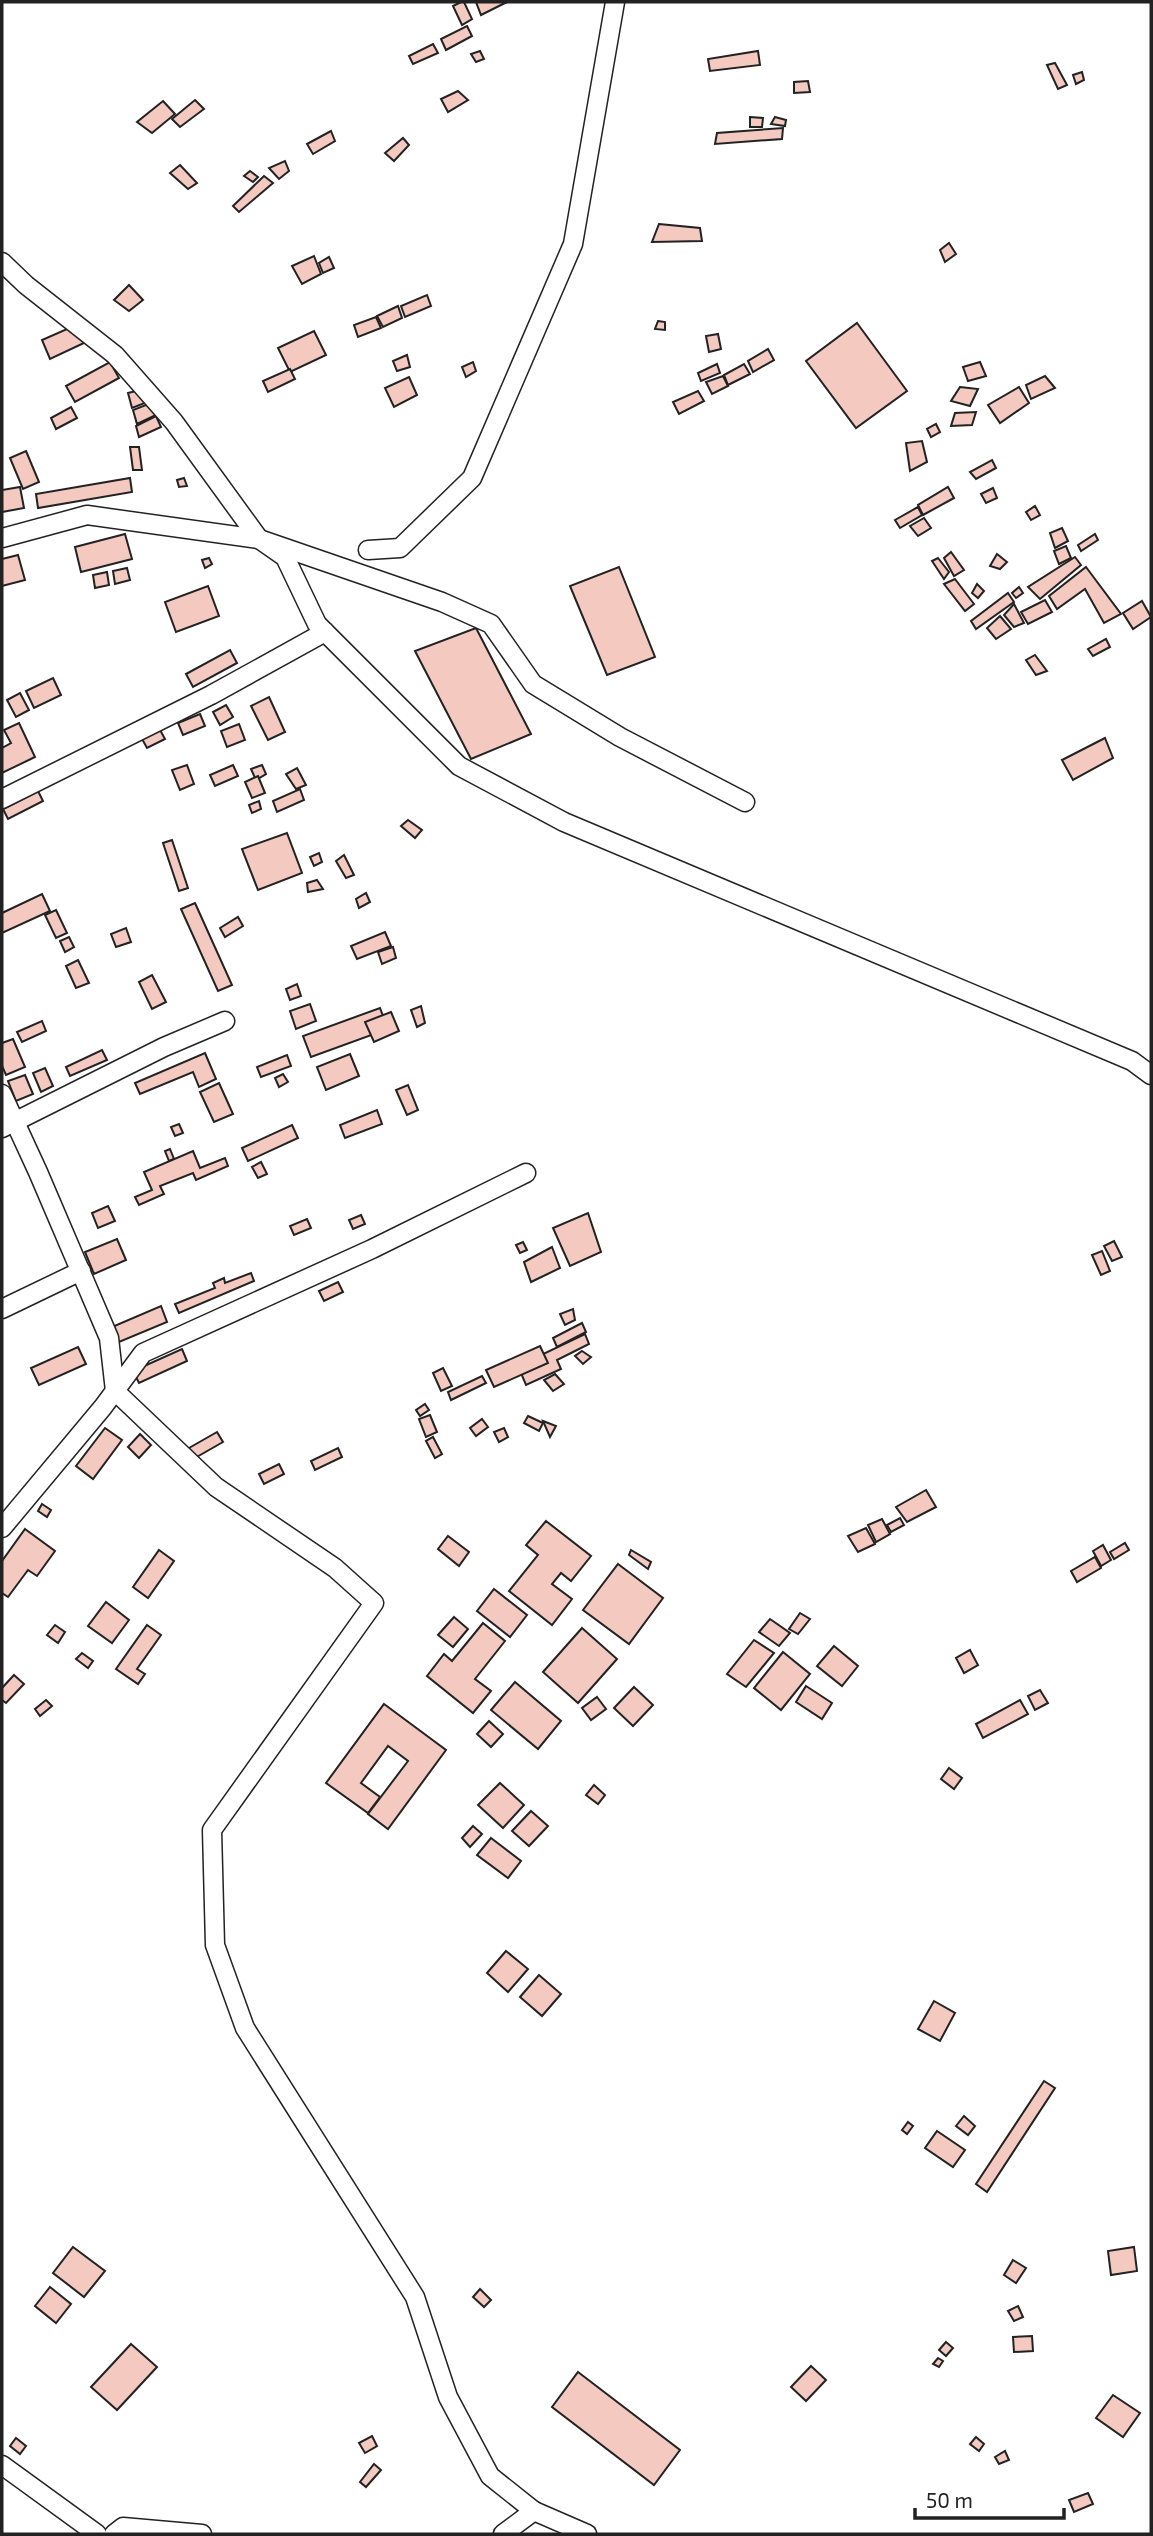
<svg xmlns="http://www.w3.org/2000/svg" width="1153" height="2536" font-family="'Exo 2',sans-serif">
	<rect width="100%" height="100%" fill="#fff"/>
	<!-- building -->
	<g fill="#f3c9c0" stroke="#222" stroke-width="2">
		<polygon points="461,2 464,2 472,19 462,25 453,6"/>
		<polygon points="476,2 507,2 481,15"/>
		<polygon points="467,26 472,36 446,50 441,39"/>
		<polygon points="433,44 438,53 413,64 409,56"/>
		<polygon points="480,51 484,59 476,62 471,54"/>
		<polygon points="758,51 760,65 710,71 708,59"/>
		<polygon points="1055,63 1067,85 1058,89 1047,65"/>
		<polygon points="1082,72 1084,80 1076,84 1073,75"/>
		<polygon points="808,81 810,92 794,93 794,82"/>
		<polygon points="458,91 468,100 448,112 441,99"/>
		<polygon points="195,100 204,109 180,127 172,119"/>
		<polygon points="163,101 175,114 152,133 137,122"/>
		<polygon points="750,117 763,118 762,127 750,127"/>
		<polygon points="775,117 786,120 785,126 771,124"/>
		<polygon points="783,128 782,139 715,144 717,133"/>
		<polygon points="331,131 335,141 313,154 307,144"/>
		<polygon points="403,138 409,145 394,161 385,153"/>
		<polygon points="285,161 289,171 279,179 269,168"/>
		<polygon points="180,165 197,183 188,189 170,173"/>
		<polygon points="250,171 258,177 253,182 244,176"/>
		<polygon points="264,176 273,183 239,212 233,206"/>
		<polygon points="659,224 700,228 702,241 652,242"/>
		<polygon points="949,243 956,254 945,262 940,250"/>
		<polygon points="314,256 321,274 302,284 292,266"/>
		<polygon points="329,257 334,268 323,273 319,263"/>
		<polygon points="129,285 143,300 129,311 114,300"/>
		<polygon points="427,295 431,306 405,317 401,306"/>
		<polygon points="398,306 402,318 383,327 377,316"/>
		<polygon points="376,317 381,328 358,337 354,325"/>
		<polygon points="658,321 665,322 665,330 655,329"/>
		<polygon points="857,323 907,391 856,428 806,361"/>
		<polygon points="76,325 84,343 50,359 42,340"/>
		<polygon points="314,331 326,355 290,372 278,348"/>
		<polygon points="718,334 721,349 709,352 706,336"/>
		<polygon points="768,349 774,360 753,372 748,361"/>
		<polygon points="407,355 410,367 397,371 393,361"/>
		<polygon points="110,362 119,378 75,402 66,386"/>
		<polygon points="473,362 476,371 466,377 462,367"/>
		<polygon points="980,362 986,376 968,381 963,367"/>
		<polygon points="717,364 720,373 701,381 698,373"/>
		<polygon points="744,364 750,374 728,385 724,375"/>
		<polygon points="290,369 295,379 268,392 263,381"/>
		<polygon points="723,376 728,386 712,394 706,382"/>
		<polygon points="1045,376 1055,388 1031,399 1026,385"/>
		<polygon points="409,377 417,395 394,407 385,388"/>
		<polygon points="960,387 978,389 970,406 951,401"/>
		<polygon points="1019,387 1029,403 1000,423 988,405"/>
		<polygon points="144,389 150,401 132,408 128,393"/>
		<polygon points="698,391 704,401 679,414 673,402"/>
		<polygon points="151,403 156,415 137,424 133,410"/>
		<polygon points="71,407 77,418 56,429 51,418"/>
		<polygon points="976,412 972,425 951,426 955,413"/>
		<polygon points="156,416 161,427 139,437 136,426"/>
		<polygon points="936,424 940,432 931,437 927,429"/>
		<polygon points="922,441 927,462 910,471 906,443"/>
		<polygon points="130,447 139,447 142,470 133,470"/>
		<polygon points="26,451 39,482 23,489 10,458"/>
		<polygon points="992,460 996,468 976,479 970,472"/>
		<polygon points="130,478 132,492 38,508 36,494"/>
		<polygon points="184,478 187,486 179,487 177,480"/>
		<polygon points="20,487 24,508 2,512 2,490"/>
		<polygon points="948,487 954,498 923,515 918,505"/>
		<polygon points="993,488 997,498 986,503 981,494"/>
		<polygon points="1035,506 1040,515 1031,520 1026,512"/>
		<polygon points="918,507 922,515 900,528 895,520"/>
		<polygon points="924,518 931,528 918,536 910,526"/>
		<polygon points="1062,528 1068,541 1055,548 1050,533"/>
		<polygon points="125,534 132,559 81,572 75,547"/>
		<polygon points="1095,534 1098,540 1081,551 1078,545"/>
		<polygon points="1066,546 1071,558 1059,564 1054,551"/>
		<polygon points="951,552 964,570 954,576 944,558"/>
		<polygon points="997,554 1007,562 1000,569 990,566"/>
		<polygon points="18,555 25,580 2,586 2,559"/>
		<polygon points="1075,557 1081,565 1040,599 1028,587"/>
		<polygon points="209,558 212,564 205,568 202,560"/>
		<polygon points="938,558 949,572 944,579 932,561"/>
		<polygon points="619,567 655,657 607,675 570,586"/>
		<polygon points="1086,567 1121,614 1104,623 1085,589 1057,609 1049,596"/>
		<polygon points="127,568 130,580 115,584 113,571"/>
		<polygon points="107,572 109,585 95,588 93,575"/>
		<polygon points="955,579 974,604 965,611 944,584"/>
		<polygon points="977,584 984,591 978,598 972,593"/>
		<polygon points="208,586 219,616 176,632 165,602"/>
		<polygon points="1019,587 1023,593 1016,598 1012,593"/>
		<polygon points="1008,593 1014,602 976,629 971,621"/>
		<polygon points="1045,600 1052,612 1028,624 1021,612"/>
		<polygon points="1142,601 1151,617 1133,629 1123,613"/>
		<polygon points="1014,604 1024,623 1014,627 1004,615"/>
		<polygon points="1000,616 1011,629 996,639 987,628"/>
		<polygon points="476,628 531,734 471,759 415,651"/>
		<polygon points="1106,639 1110,647 1093,656 1088,649"/>
		<polygon points="230,650 237,663 193,687 186,674"/>
		<polygon points="1035,655 1047,671 1036,675 1026,660"/>
		<polygon points="53,678 61,695 34,708 26,691"/>
		<polygon points="20,693 29,710 16,717 7,700"/>
		<polygon points="269,697 285,732 268,740 251,706"/>
		<polygon points="226,705 233,717 220,725 213,712"/>
		<polygon points="200,714 205,726 183,735 178,723"/>
		<polygon points="19,723 35,757 2,773 2,748 11,743 4,730"/>
		<polygon points="239,724 245,740 227,747 221,731"/>
		<polygon points="159,728 165,739 147,748 141,737"/>
		<polygon points="1105,738 1113,758 1073,780 1062,760"/>
		<polygon points="187,765 194,784 180,790 172,770"/>
		<polygon points="233,765 238,776 215,786 210,775"/>
		<polygon points="262,765 266,774 256,780 251,769"/>
		<polygon points="297,768 306,785 296,789 286,774"/>
		<polygon points="258,776 265,793 252,798 245,782"/>
		<polygon points="300,789 304,800 277,812 273,801"/>
		<polygon points="38,791 43,801 8,819 3,809"/>
		<polygon points="259,801 261,809 252,813 249,805"/>
		<polygon points="408,820 422,830 415,838 401,826"/>
		<polygon points="287,833 302,873 258,890 242,849"/>
		<polygon points="172,840 188,888 179,891 163,843"/>
		<polygon points="319,853 322,862 314,866 310,857"/>
		<polygon points="344,855 354,875 346,878 336,861"/>
		<polygon points="317,880 323,889 308,892 307,883"/>
		<polygon points="366,893 370,902 359,908 356,899"/>
		<polygon points="42,894 50,911 2,933 2,913"/>
		<polygon points="195,903 232,985 218,991 181,909"/>
		<polygon points="56,910 67,933 56,938 45,915"/>
		<polygon points="238,917 243,926 225,937 220,928"/>
		<polygon points="126,928 131,942 116,947 111,934"/>
		<polygon points="385,932 391,946 357,959 351,946"/>
		<polygon points="69,937 74,947 65,952 60,941"/>
		<polygon points="393,947 396,958 382,964 378,952"/>
		<polygon points="78,960 89,983 76,988 66,966"/>
		<polygon points="152,975 166,1002 152,1009 139,982"/>
		<polygon points="297,984 301,996 290,1000 286,989"/>
		<polygon points="310,1004 316,1021 296,1029 290,1011"/>
		<polygon points="421,1006 425,1023 417,1027 411,1010"/>
		<polygon points="380,1008 388,1029 311,1057 303,1036"/>
		<polygon points="391,1012 399,1031 374,1042 365,1022"/>
		<polygon points="42,1021 46,1031 22,1042 17,1032"/>
		<polygon points="13,1039 25,1067 6,1075 2,1066 2,1043"/>
		<polygon points="102,1050 107,1060 70,1076 66,1067"/>
		<polygon points="205,1053 216,1079 199,1087 193,1072 140,1094 135,1083"/>
		<polygon points="350,1054 359,1076 326,1090 317,1067"/>
		<polygon points="287,1055 291,1066 261,1077 257,1067"/>
		<polygon points="45,1068 53,1086 41,1092 33,1073"/>
		<polygon points="283,1074 288,1082 279,1087 275,1078"/>
		<polygon points="25,1075 33,1094 16,1101 8,1081"/>
		<polygon points="219,1083 233,1114 214,1122 200,1092"/>
		<polygon points="408,1085 418,1110 407,1115 396,1090"/>
		<polygon points="377,1110 382,1124 345,1138 340,1125"/>
		<polygon points="179,1124 183,1133 175,1136 171,1127"/>
		<polygon points="292,1125 298,1138 248,1161 242,1148"/>
		<polygon points="170,1149 174,1159 169,1161 165,1151"/>
		<polygon points="193,1151 200,1168 225,1158 228,1166 196,1180 193,1173 160,1186 164,1194 139,1205 135,1197 152,1190 144,1172"/>
		<polygon points="261,1162 267,1174 258,1178 252,1167"/>
		<polygon points="108,1206 115,1221 98,1228 92,1213"/>
		<polygon points="588,1213 601,1252 570,1266 553,1228"/>
		<polygon points="361,1215 365,1224 353,1229 349,1220"/>
		<polygon points="307,1219 311,1228 294,1235 290,1226"/>
		<polygon points="117,1239 126,1260 94,1274 85,1252"/>
		<polygon points="1114,1241 1122,1257 1112,1261 1104,1246"/>
		<polygon points="523,1242 527,1250 520,1253 516,1245"/>
		<polygon points="552,1247 560,1268 531,1282 524,1262"/>
		<polygon points="1102,1251 1110,1271 1101,1275 1092,1255"/>
		<polygon points="251,1273 254,1281 179,1313 175,1304 215,1288 213,1283 224,1278 225,1283"/>
		<polygon points="338,1282 343,1292 324,1301 319,1291"/>
		<polygon points="161,1306 167,1322 119,1342 112,1327"/>
		<polygon points="573,1309 575,1320 565,1325 560,1314"/>
		<polygon points="582,1323 586,1332 557,1347 553,1338"/>
		<polygon points="585,1334 589,1344 557,1360 561,1369 526,1385 518,1366"/>
		<polygon points="540,1346 548,1363 494,1387 486,1370"/>
		<polygon points="78,1347 86,1364 39,1385 31,1368"/>
		<polygon points="182,1349 187,1361 139,1383 133,1371"/>
		<polygon points="582,1351 591,1357 583,1364 575,1356"/>
		<polygon points="443,1368 452,1386 441,1391 433,1373"/>
		<polygon points="555,1374 564,1384 553,1391 544,1380"/>
		<polygon points="482,1376 486,1383 451,1400 448,1392"/>
		<polygon points="425,1404 429,1410 420,1416 416,1410"/>
		<polygon points="430,1415 437,1432 426,1437 419,1419"/>
		<polygon points="528,1416 543,1423 539,1431 524,1423"/>
		<polygon points="482,1419 488,1427 476,1436 470,1428"/>
		<polygon points="543,1421 556,1426 550,1437"/>
		<polygon points="105,1428 122,1440 93,1479 76,1466"/>
		<polygon points="504,1428 508,1437 499,1442 494,1432"/>
		<polygon points="217,1432 223,1442 195,1458 189,1448"/>
		<polygon points="140,1434 151,1445 139,1458 128,1447"/>
		<polygon points="433,1437 442,1454 435,1458 426,1441"/>
		<polygon points="338,1448 342,1457 315,1470 311,1461"/>
		<polygon points="279,1464 284,1474 264,1484 259,1474"/>
		<polygon points="926,1490 936,1507 907,1522 896,1507"/>
		<polygon points="42,1504 51,1510 47,1517 38,1511"/>
		<polygon points="900,1518 904,1525 891,1532 887,1525"/>
		<polygon points="882,1519 890,1534 876,1542 868,1525"/>
		<polygon points="546,1521 591,1556 571,1581 561,1573 552,1584 572,1599 552,1625 509,1591 538,1555 526,1545"/>
		<polygon points="866,1528 875,1544 858,1552 848,1536"/>
		<polygon points="25,1529 55,1551 37,1576 28,1570 8,1597 2,1593 2,1561"/>
		<polygon points="448,1536 469,1552 459,1566 438,1549"/>
		<polygon points="1125,1543 1129,1550 1114,1559 1110,1552"/>
		<polygon points="1103,1545 1111,1560 1101,1566 1093,1551"/>
		<polygon points="159,1550 174,1561 148,1598 133,1587"/>
		<polygon points="631,1550 651,1562 648,1569 629,1555"/>
		<polygon points="1095,1557 1101,1568 1077,1582 1071,1571"/>
		<polygon points="618,1564 663,1598 629,1644 583,1610"/>
		<polygon points="494,1589 527,1615 510,1637 477,1611"/>
		<polygon points="106,1602 129,1620 112,1643 88,1626"/>
		<polygon points="800,1613 810,1619 798,1634 789,1629"/>
		<polygon points="454,1617 468,1629 453,1647 438,1635"/>
		<polygon points="770,1619 790,1633 779,1646 759,1632"/>
		<polygon points="483,1623 505,1641 475,1679 491,1691 473,1713 427,1676 444,1654 452,1661"/>
		<polygon points="55,1625 65,1632 58,1643 47,1635"/>
		<polygon points="147,1625 161,1635 137,1669 145,1674 138,1684 116,1669"/>
		<polygon points="582,1628 617,1659 578,1703 543,1672"/>
		<polygon points="754,1640 774,1653 746,1687 727,1674"/>
		<polygon points="834,1646 858,1666 842,1686 817,1666"/>
		<polygon points="970,1650 978,1665 964,1673 956,1658"/>
		<polygon points="783,1652 810,1674 781,1710 754,1688"/>
		<polygon points="82,1653 93,1661 88,1668 76,1659"/>
		<polygon points="14,1675 24,1684 6,1703 2,1700 2,1688"/>
		<polygon points="515,1682 561,1721 538,1749 491,1710"/>
		<polygon points="806,1686 832,1703 822,1719 796,1702"/>
		<polygon points="634,1687 653,1705 633,1726 614,1708"/>
		<polygon points="1040,1690 1048,1703 1035,1710 1028,1696"/>
		<polygon points="597,1697 606,1709 591,1720 582,1708"/>
		<polygon points="46,1700 52,1706 40,1716 35,1709"/>
		<polygon points="1020,1700 1028,1714 983,1738 976,1724"/>
		<polygon points="384,1704 446,1750 388,1829 368,1814 408,1761 388,1746 361,1783 380,1797 368,1813 326,1783"/>
		<polygon points="489,1721 503,1734 491,1747 477,1734"/>
		<polygon points="949,1768 962,1778 954,1789 941,1779"/>
		<polygon points="500,1783 524,1805 503,1828 478,1805"/>
		<polygon points="594,1785 605,1795 598,1804 586,1795"/>
		<polygon points="531,1811 548,1826 529,1846 512,1831"/>
		<polygon points="473,1826 482,1834 470,1847 462,1838"/>
		<polygon points="491,1838 521,1861 508,1878 477,1855"/>
		<polygon points="506,1951 528,1969 508,1992 487,1973"/>
		<polygon points="539,1975 561,1994 542,2016 520,1997"/>
		<polygon points="934,2001 955,2013 940,2041 918,2029"/>
		<polygon points="1044,2081 1055,2088 987,2192 976,2184"/>
		<polygon points="964,2116 975,2126 968,2135 956,2126"/>
		<polygon points="908,2122 913,2126 907,2134 902,2130"/>
		<polygon points="937,2131 965,2150 953,2167 925,2148"/>
		<polygon points="73,2247 105,2271 84,2297 53,2273"/>
		<polygon points="1134,2247 1137,2271 1111,2275 1108,2251"/>
		<polygon points="1013,2260 1026,2268 1016,2283 1004,2275"/>
		<polygon points="50,2287 71,2304 56,2323 35,2306"/>
		<polygon points="480,2289 491,2300 484,2307 473,2297"/>
		<polygon points="1018,2306 1023,2317 1014,2321 1008,2311"/>
		<polygon points="1032,2336 1033,2351 1014,2352 1013,2337"/>
		<polygon points="946,2342 953,2348 946,2356 939,2350"/>
		<polygon points="131,2344 157,2367 117,2410 91,2387"/>
		<polygon points="938,2358 943,2361 939,2367 933,2364"/>
		<polygon points="811,2366 826,2380 806,2401 791,2387"/>
		<polygon points="578,2372 680,2450 654,2485 552,2407"/>
		<polygon points="1113,2395 1140,2413 1123,2437 1096,2418"/>
		<polygon points="372,2436 377,2446 365,2453 359,2443"/>
		<polygon points="976,2437 984,2444 979,2451 970,2444"/>
		<polygon points="16,2438 26,2446 20,2454 10,2446"/>
		<polygon points="1005,2451 1009,2460 999,2464 995,2457"/>
		<polygon points="374,2464 381,2470 366,2487 360,2482"/>
		<polygon points="1088,2493 1093,2504 1074,2512 1069,2500"/>
	</g>
	<g fill="none" stroke-linecap="round" stroke-linejoin="round">
		<defs>
			<g id="minor">
				<polyline points="2,262 26,285 115,355 174,422 259,539 285,557 317,624 459,766 564,822 1132,1061 1151,1075"/>
				<polyline points="2,538 87,515 259,539 442,602 491,624 533,684 620,737 745,802"/>
				<polyline points="368,550 400,548 472,478 573,244 615,2"/>
				<polyline points="2,799 211,695 325,632"/>
				<polyline points="2,1094 38,1172 109,1338 115,1391 216,1487 335,1568 374,1603 212,1830 215,1945 245,2028 415,2297 448,2397 490,2476 534,2511"/>
				<polyline points="2,1128 164,1047 225,1021"/>
				<polyline points="2,1309 81,1271"/>
				<polyline points="2,1528 103,1407 143,1353 372,1249 526,1173"/>
				<polyline points="2,2465 97,2534"/>
				<polyline points="114,2534 123,2527 202,2534"/>
				<polyline points="503,2534 534,2511 587,2534"/>
			</g>
		</defs>
		<!-- minor casing -->
		<use href="#minor" stroke="#222" stroke-width="21"/>
		<!-- minor -->
		<use href="#minor" stroke="#fff" stroke-width="18"/>
	</g>
	<!-- border -->
	<rect width="1153" height="2536" fill="none" stroke="#222222" stroke-width="7"/>
	<!-- scale -->
	<path d="M915 2508v10h149v-10" fill="none" stroke="#222222" stroke-width="3.5"/>
	<text x="926" y="2508" font-size="21" fill="#222222" stroke="#ffffff" stroke-width="5" paint-order="stroke">50 m</text>
</svg>
